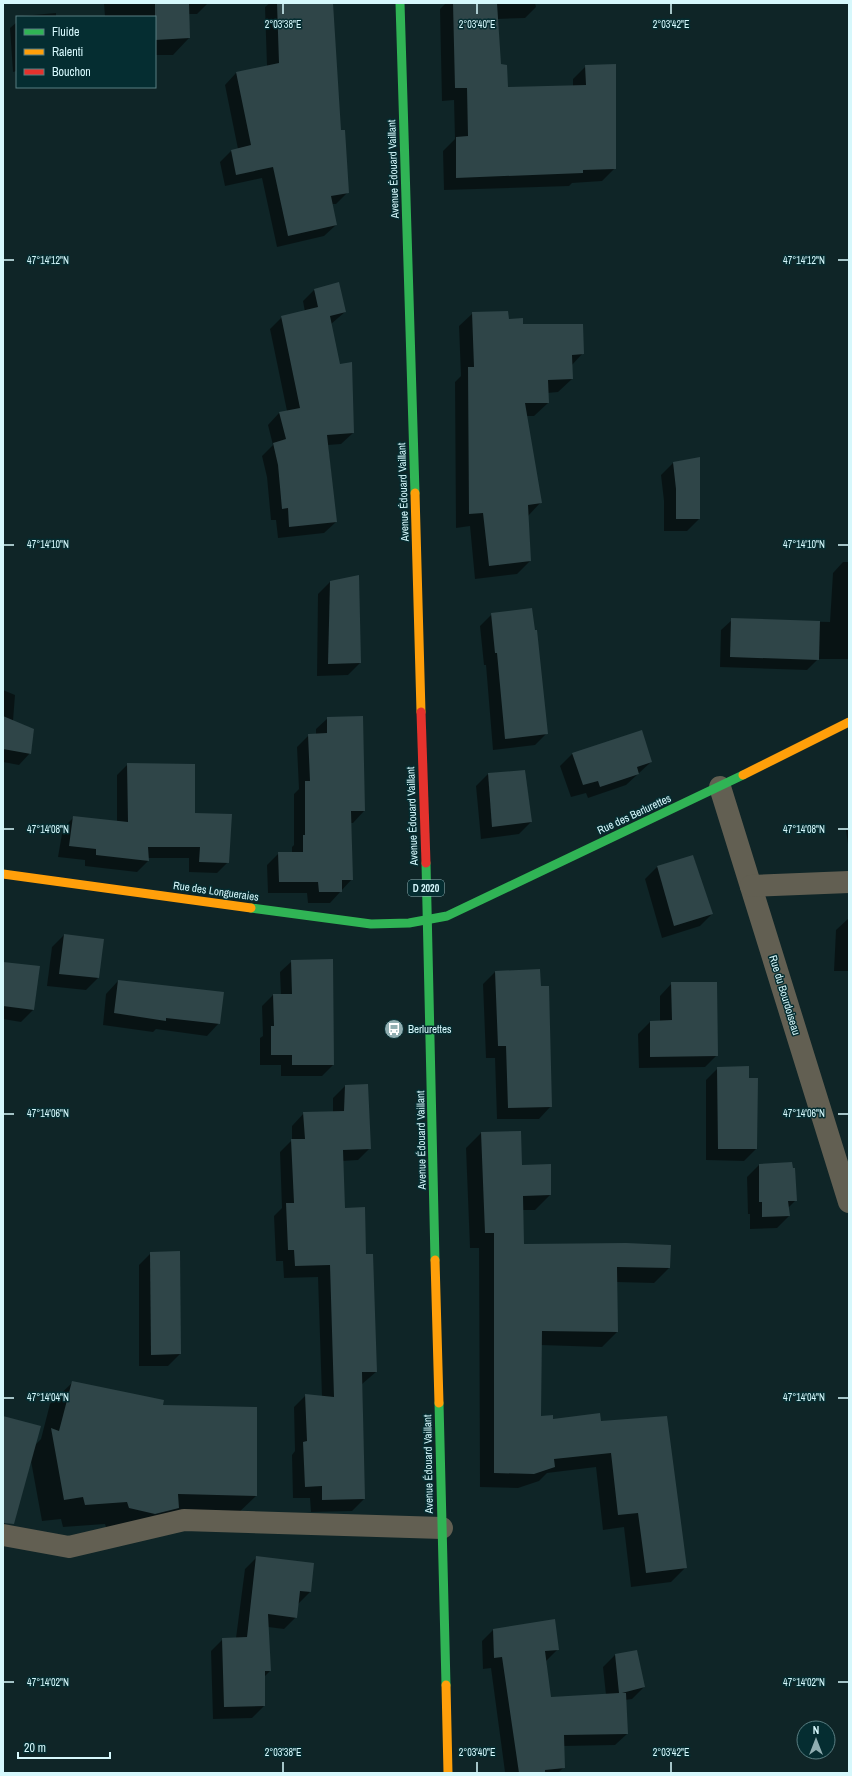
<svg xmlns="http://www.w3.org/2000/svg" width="852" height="1776" font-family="'Archivo Narrow',sans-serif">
	<rect width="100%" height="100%" fill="#0f2527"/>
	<!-- shadow -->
	<g fill="#0007">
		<polygon points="104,3 208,3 197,14 188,14 189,38 173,55 155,55 155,17 105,17"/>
		<polygon points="270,3 332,3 340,131 348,192 336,204 332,204 336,225 324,236 277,247 262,178 225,186 220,162 231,151 238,149 225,85 236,73 267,66 265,7"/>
		<polygon points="446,3 535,3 536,7 525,18 497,19 500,65 507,88 573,86 573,79 586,66 615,168 602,181 572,183 569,186 444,190 443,151 455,139 454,100 442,101 440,9"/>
		<polygon points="56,13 56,17 22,17 22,16"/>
		<polygon points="17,22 17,71 13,72 10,28"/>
		<polygon points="314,290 345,312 331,324 353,433 341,444 328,445 336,522 324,533 278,538 276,520 271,520 267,477 262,456 273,445 268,425 279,413 287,411 270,329 282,317 305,312 303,301"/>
		<polygon points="473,313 522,325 583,353 571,366 572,379 558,392 547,393 548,403 534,416 526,416 541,502 528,516 530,561 517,574 475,579 470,526 456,528 455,382 461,376 459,326"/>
		<polygon points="673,463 699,519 687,531 664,531 664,501 661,475"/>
		<polygon points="843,562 849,562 849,659 818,659 807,670 720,667 721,630 732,620 830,622 833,573"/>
		<polygon points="330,582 360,663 348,675 317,676 318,594"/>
		<polygon points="492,614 534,631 547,733 535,745 493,750 486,665 484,665 480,626"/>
		<polygon points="3,690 15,695 13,721 30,753 19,765 3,762"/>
		<polygon points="362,717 364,811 353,823 351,823 352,879 330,903 308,903 307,893 268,893 267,865 279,853 292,853 292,847 294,845 294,794 299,789 297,747 309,735 316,735 316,729 328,718"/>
		<polygon points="572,754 651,762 626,785 588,798 586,793 571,797 560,766"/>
		<polygon points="128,764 194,814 228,862 217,873 189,872 189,858 148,858 148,861 137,872 85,866 85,860 58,857 63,828 74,817 117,822 117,775"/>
		<polygon points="488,774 531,822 519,834 481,839 476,786"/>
		<polygon points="849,827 849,851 846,830"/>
		<polygon points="693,856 712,914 700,926 662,938 645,879 657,867"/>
		<polygon points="849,918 849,971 834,971 836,930"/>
		<polygon points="64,935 98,978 86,990 47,986 52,947"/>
		<polygon points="292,961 333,1065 322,1076 281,1076 281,1065 260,1065 260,1038 263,1036 262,1006 273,995 281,995 280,972"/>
		<polygon points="3,963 33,1010 21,1022 3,1019"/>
		<polygon points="495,972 551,1106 539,1119 497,1119 495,1058 486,1058 483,984"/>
		<polygon points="118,981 219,1023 207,1036 156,1029 153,1032 103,1025 106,994"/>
		<polygon points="672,983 717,1055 705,1067 639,1068 638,1034 650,1022 660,1022 660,996"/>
		<polygon points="718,1068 748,1079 756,1149 744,1161 706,1160 706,1080"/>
		<polygon points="367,1085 370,1148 358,1160 342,1161 344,1209 365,1255 376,1372 362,1384 364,1499 352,1511 311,1512 310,1498 293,1498 292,1455 295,1451 294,1407 306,1395 322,1397 318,1277 284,1278 283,1261 276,1261 274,1216 282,1208 280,1152 292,1140 292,1126 304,1113 333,1112 333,1098 345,1086"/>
		<polygon points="481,1133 521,1166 550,1195 535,1210 522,1210 523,1245 669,1268 654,1283 616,1282 617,1332 602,1347 540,1345 540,1417 552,1420 600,1423 686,1567 671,1582 631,1587 624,1527 603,1530 596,1467 547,1473 539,1481 518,1488 480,1487 479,1248 470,1248 466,1148"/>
		<polygon points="759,1165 796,1200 788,1208 789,1216 777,1228 750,1229 750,1214 748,1214 747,1177"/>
		<polygon points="151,1253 180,1354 168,1366 139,1366 139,1265"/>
		<polygon points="73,1382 162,1406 256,1496 233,1518 107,1530 105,1524 63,1527 61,1519 42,1521 31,1461 17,1510 3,1525 3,1417 35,1445 41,1439 50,1404"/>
		<polygon points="257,1557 310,1592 298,1604 296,1617 284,1629 268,1627 270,1671 264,1677 264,1706 252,1718 213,1719 211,1651 223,1639 236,1638 245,1569"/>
		<polygon points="494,1629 558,1649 546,1661 550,1698 606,1695 603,1667 615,1655 644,1687 632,1699 625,1700 627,1734 615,1745 563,1746 564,1767 558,1773 503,1773 505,1772 491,1668 483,1669 482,1641"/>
	</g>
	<!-- building -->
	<g fill="#2f4548">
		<polygon points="155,3 189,3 190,38 155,40"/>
		<polygon points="277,3 333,3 341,130 345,130 349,193 331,196 337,225 288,236 273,167 236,175 231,150 251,145 236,72 279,63"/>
		<polygon points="453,3 497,3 501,64 507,65 508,87 586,85 585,65 616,64 616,169 583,170 583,173 456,178 456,137 468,136 467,88 455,88"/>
		<polygon points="339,282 346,312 330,316 340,364 352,362 354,433 327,435 337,522 289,527 288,508 282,509 278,465 273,443 286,439 279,412 300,408 281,316 318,307 314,289"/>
		<polygon points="508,311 509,319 523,318 523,324 583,324 584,354 572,355 573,379 548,380 549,403 525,403 542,503 528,505 531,561 489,566 483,513 469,514 468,367 474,367 472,312"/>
		<polygon points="700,457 700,519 676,519 676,489 673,462"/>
		<polygon points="359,575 361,663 328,664 330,581"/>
		<polygon points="532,608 535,630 537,630 548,734 505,739 497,653 495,653 491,613"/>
		<polygon points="731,618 820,621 819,660 730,657"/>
		<polygon points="3,716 34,729 31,754 3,749"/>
		<polygon points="363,716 365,811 351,811 353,880 342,880 342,892 319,892 318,882 279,882 278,852 303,852 303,835 305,835 305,781 310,781 308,734 327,733 327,717"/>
		<polygon points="642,730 652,762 637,767 639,774 600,787 598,781 583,785 572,753"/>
		<polygon points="127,763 195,764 195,813 232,814 229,863 199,862 200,847 148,847 149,861 96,855 96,849 69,846 73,816 128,822"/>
		<polygon points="525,770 532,822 492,827 488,773"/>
		<polygon points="693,855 713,914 674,926 657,866"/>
		<polygon points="64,934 104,939 99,978 59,974"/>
		<polygon points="333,959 334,1065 292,1065 292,1055 271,1055 271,1026 274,1026 273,994 292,994 291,960"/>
		<polygon points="3,962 40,966 34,1010 3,1006"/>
		<polygon points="540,969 541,986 549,986 552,1107 508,1108 506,1046 498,1046 495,971"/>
		<polygon points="118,980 224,992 220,1024 166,1018 166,1021 114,1013"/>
		<polygon points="671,982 717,982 718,1056 650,1057 650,1021 672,1020"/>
		<polygon points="749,1066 749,1078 758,1078 757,1149 718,1149 717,1067"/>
		<polygon points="368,1084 371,1149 343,1150 345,1208 365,1207 366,1254 373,1254 377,1372 362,1372 365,1499 322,1500 322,1486 305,1487 303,1442 307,1441 305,1394 334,1397 330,1265 295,1266 294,1250 288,1250 286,1203 294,1203 291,1139 305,1139 303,1112 344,1111 345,1085"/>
		<polygon points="521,1131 522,1165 551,1164 551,1195 523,1196 524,1244 626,1243 671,1245 670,1268 617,1267 618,1332 542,1331 541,1416 553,1415 553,1419 600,1413 601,1421 667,1416 687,1568 646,1573 638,1513 618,1515 611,1453 554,1459 555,1467 534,1474 494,1473 494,1233 485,1233 481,1132"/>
		<polygon points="792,1162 793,1168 795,1168 797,1201 788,1201 790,1216 762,1217 762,1202 759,1202 759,1164"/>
		<polygon points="180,1251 181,1354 151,1355 150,1252"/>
		<polygon points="72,1381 164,1400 163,1405 257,1407 257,1496 178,1494 179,1508 155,1514 129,1508 127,1502 85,1505 83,1497 64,1500 51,1428 59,1431"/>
		<polygon points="3,1416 41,1426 14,1524 3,1523"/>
		<polygon points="256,1556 314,1563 311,1592 300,1591 297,1618 268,1614 271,1671 265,1671 265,1706 224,1707 222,1638 247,1637"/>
		<polygon points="555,1619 559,1650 545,1651 551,1697 619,1693 615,1654 637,1650 645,1687 622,1693 626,1693 628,1734 564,1735 565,1768 545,1770 545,1773 519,1773 502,1657 494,1658 493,1629"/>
	</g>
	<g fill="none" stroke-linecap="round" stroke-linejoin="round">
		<!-- street -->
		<g stroke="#625f52" stroke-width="22">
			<polyline points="720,787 849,1202"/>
			<polyline points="751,886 849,882"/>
			<polyline points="3,1535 69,1547 184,1520 442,1528"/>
		</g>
		<!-- fast -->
		<g stroke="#30b455" stroke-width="9">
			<polyline points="400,3 415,493"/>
			<polyline points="426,863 435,1260"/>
			<polyline points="251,908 371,924 409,923 447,916 743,775"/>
			<polyline points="439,1403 446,1685"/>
		</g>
		<!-- slow -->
		<g stroke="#ff9f0a" stroke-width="9">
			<polyline points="415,493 421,712"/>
			<polyline points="743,775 849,722"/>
			<polyline points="3,874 251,908"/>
			<polyline points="435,1260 439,1403"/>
			<polyline points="446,1685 448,1773"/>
		</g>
		<!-- jam -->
		<polyline stroke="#e5322d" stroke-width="9" points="421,712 426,863"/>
	</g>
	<!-- ticks -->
	<path fill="none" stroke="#d6f8fc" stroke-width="1.5" d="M283 4V14M477 4V14M671 4V14M4 260H14M838 260H848M4 545H14M838 545H848M4 829H14M838 829H848M4 1114H14M838 1114H848M4 1398H14M838 1398H848M4 1682H14M838 1682H848M283 1762V1772M477 1762V1772M671 1762V1772"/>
	<!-- icons -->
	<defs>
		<symbol id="bus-disc" viewBox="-11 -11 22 22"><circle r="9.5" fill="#90aeb1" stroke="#052d31"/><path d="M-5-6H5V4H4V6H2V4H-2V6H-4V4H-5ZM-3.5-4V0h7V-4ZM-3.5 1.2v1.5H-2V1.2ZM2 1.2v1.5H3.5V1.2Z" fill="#fff"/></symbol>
	</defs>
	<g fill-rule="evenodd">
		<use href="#bus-disc" x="383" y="1018" width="22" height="22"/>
	</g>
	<g text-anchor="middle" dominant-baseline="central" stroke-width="3" stroke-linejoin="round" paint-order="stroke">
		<!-- shield labels -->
		<rect fill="#052d31" stroke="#97bbbf" stroke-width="1" x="408" y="880" width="36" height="16" rx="3"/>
		<g font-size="10" font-weight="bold" fill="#d6f8fc">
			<text x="426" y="888">D 2020</text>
		</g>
		<!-- street labels -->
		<g font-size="11" fill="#d6f8fc" stroke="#052d31">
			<text transform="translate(393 169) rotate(-92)">Avenue Édouard Vaillant</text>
			<text transform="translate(403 492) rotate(-92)">Avenue Édouard Vaillant</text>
			<text transform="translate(634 814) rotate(-25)">Rue des Berlurettes</text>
			<text transform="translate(412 816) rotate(-92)">Avenue Édouard Vaillant</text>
			<text transform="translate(216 891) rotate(8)">Rue des Longueraies</text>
			<text transform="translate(785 995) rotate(73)">Rue du Bourdoiseau</text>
			<text transform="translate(421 1140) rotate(-91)">Avenue Édouard Vaillant</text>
			<text transform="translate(428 1464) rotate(-91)">Avenue Édouard Vaillant</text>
		</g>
		<!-- poi labels -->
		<g font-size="11" fill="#d6f8fc" stroke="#052d31" text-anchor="start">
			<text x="408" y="1029">Berlurettes</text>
		</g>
	</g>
	<g font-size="10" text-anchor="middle" fill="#d6f8fc" stroke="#052d31" stroke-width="3" stroke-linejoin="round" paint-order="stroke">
		<text x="283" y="28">2°03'38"E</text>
		<text x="477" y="28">2°03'40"E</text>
		<text x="671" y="28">2°03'42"E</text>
		<text x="48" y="264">47°14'12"N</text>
		<text x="804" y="264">47°14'12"N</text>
		<text x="48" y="548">47°14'10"N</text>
		<text x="804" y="548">47°14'10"N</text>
		<text x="48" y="833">47°14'08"N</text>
		<text x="804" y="833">47°14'08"N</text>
		<text x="48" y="1117">47°14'06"N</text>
		<text x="804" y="1117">47°14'06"N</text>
		<text x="48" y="1401">47°14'04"N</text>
		<text x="804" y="1401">47°14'04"N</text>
		<text x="48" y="1686">47°14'02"N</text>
		<text x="804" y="1686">47°14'02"N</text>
		<text x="283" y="1756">2°03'38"E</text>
		<text x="477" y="1756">2°03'40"E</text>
		<text x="671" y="1756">2°03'42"E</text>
	</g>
	<!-- border -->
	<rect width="852" height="1776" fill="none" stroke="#d6f8fc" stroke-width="8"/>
	<!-- legend -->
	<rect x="16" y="16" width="140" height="72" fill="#052d31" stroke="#597e82"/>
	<rect x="24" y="29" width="20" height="6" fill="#30b455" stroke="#597e82"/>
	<text x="52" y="36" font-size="12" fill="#d6f8fc">Fluide</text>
	<rect x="24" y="49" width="20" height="6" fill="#ff9f0a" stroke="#597e82"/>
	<text x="52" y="56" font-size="12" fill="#d6f8fc">Ralenti</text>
	<rect x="24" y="69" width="20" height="6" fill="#e5322d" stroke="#597e82"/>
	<text x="52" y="76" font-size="12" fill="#d6f8fc">Bouchon</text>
	<!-- north arrow -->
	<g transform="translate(816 1740)"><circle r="19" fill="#052d31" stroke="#597e82"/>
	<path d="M0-3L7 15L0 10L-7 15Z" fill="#90aeb1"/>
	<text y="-6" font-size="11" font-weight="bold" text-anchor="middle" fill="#d6f8fc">N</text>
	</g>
	<!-- scale -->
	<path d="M18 1752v6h92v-6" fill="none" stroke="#d6f8fc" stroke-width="2"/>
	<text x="24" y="1752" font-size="12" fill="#d6f8fc" stroke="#052d31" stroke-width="3" paint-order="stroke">20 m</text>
</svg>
